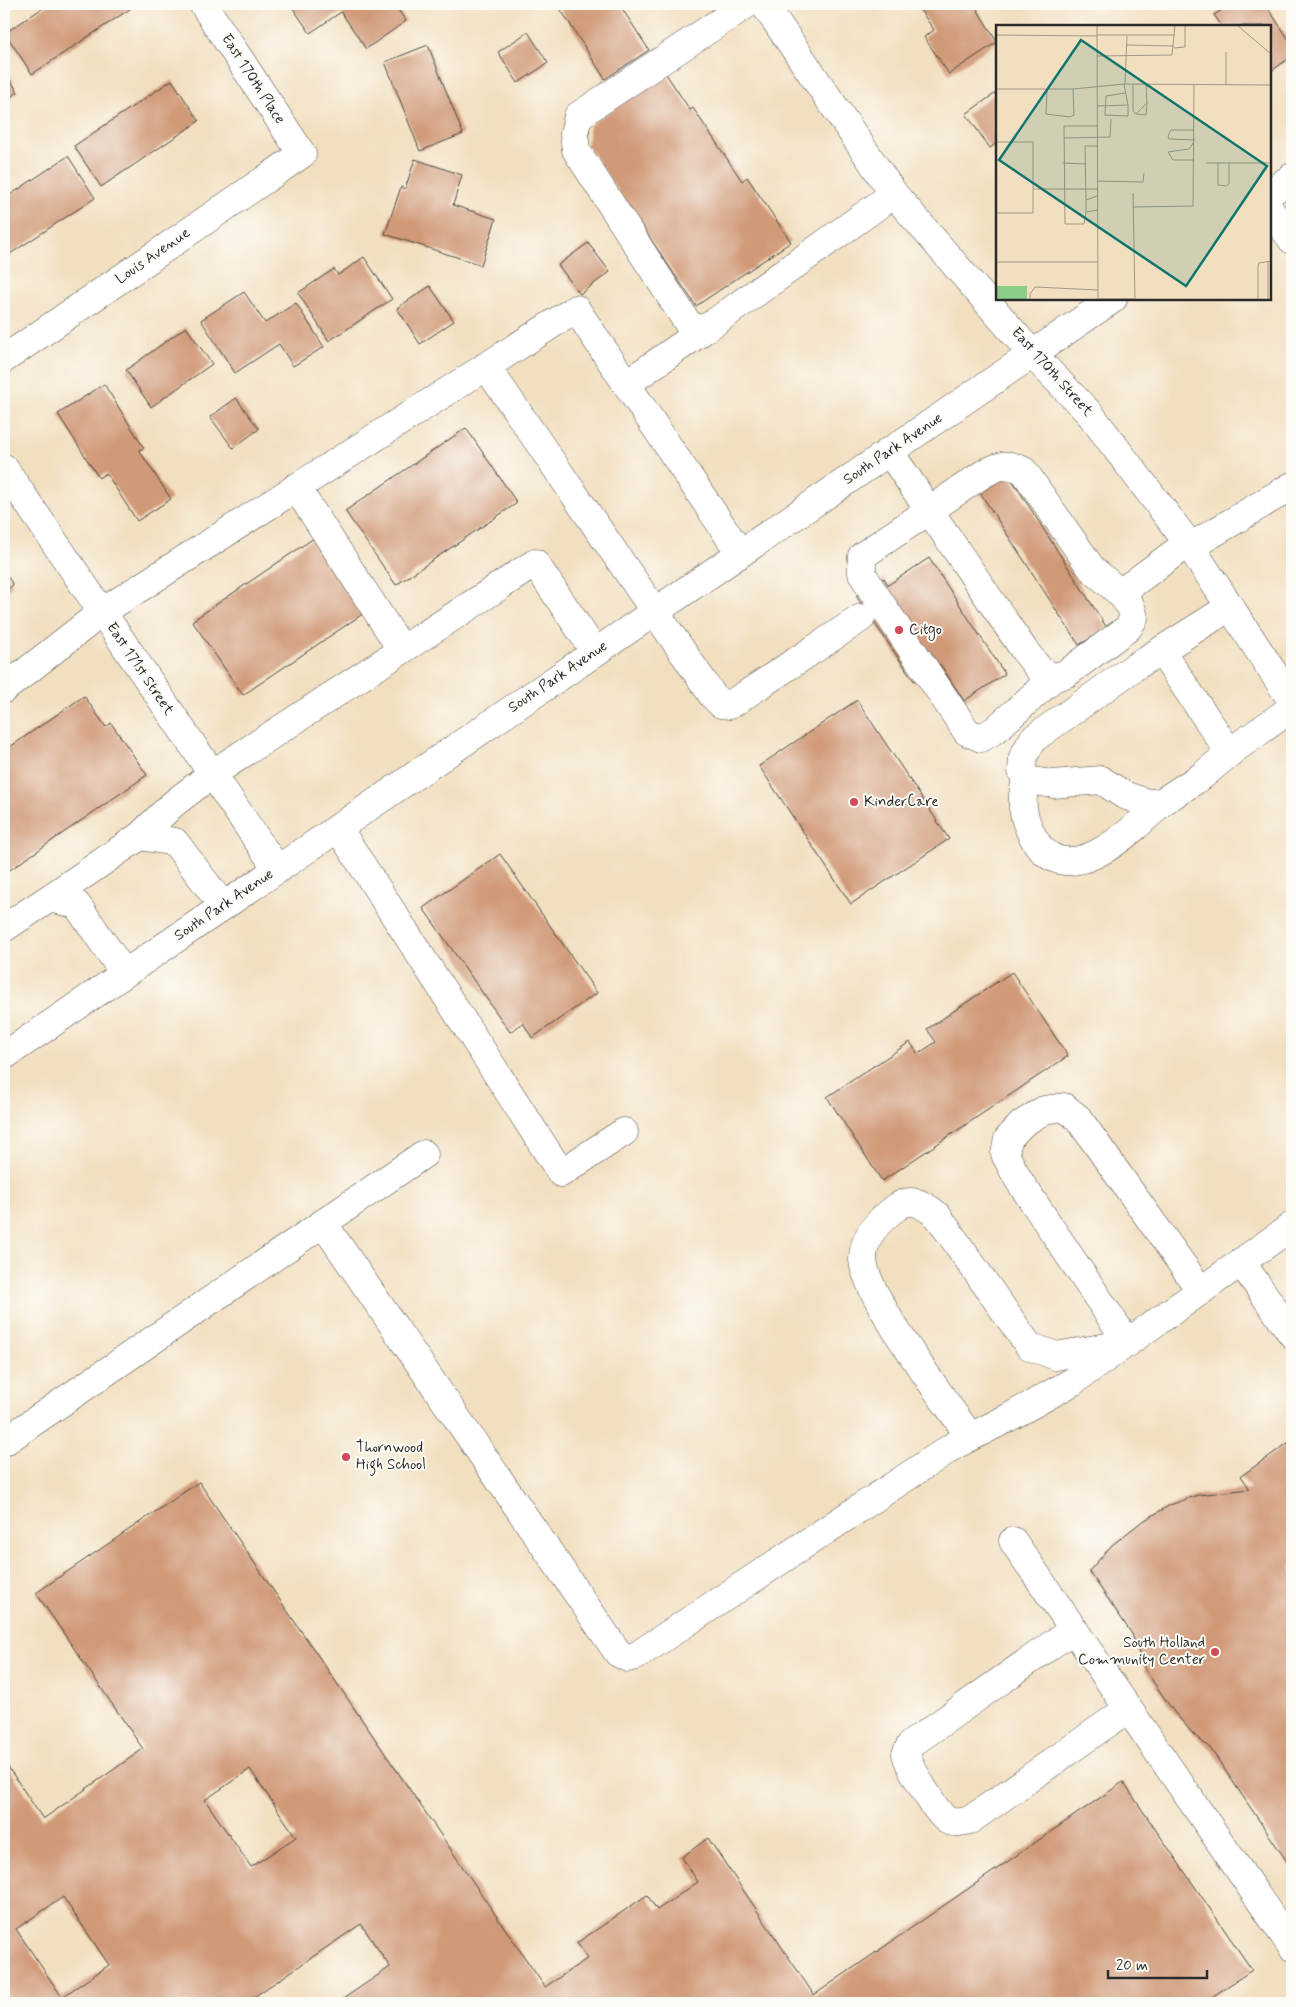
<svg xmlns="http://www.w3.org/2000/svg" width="1296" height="2007" font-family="Mynerve,sans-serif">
	<rect width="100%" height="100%" fill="#fdfcf7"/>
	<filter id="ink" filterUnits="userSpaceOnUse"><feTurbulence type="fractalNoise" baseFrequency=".02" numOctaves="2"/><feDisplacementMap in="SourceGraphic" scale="10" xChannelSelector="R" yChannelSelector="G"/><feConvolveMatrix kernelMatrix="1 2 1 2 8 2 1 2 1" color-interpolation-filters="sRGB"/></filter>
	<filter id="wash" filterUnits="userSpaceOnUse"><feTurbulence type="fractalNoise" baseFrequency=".0096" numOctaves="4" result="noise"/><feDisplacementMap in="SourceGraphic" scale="20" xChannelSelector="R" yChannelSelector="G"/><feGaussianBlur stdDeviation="1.12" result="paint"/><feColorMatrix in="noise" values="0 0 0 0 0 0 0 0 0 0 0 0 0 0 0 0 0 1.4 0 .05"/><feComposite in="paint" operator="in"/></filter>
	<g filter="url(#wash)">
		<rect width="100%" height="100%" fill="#f2dfc0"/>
		<g id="blocks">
			<!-- building -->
			<g fill="#d09977" fill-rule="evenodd">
				<polygon points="49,4 127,4 130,9 32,74 5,33"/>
				<polygon points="290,4 394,4 406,21 366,49 341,12 310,33"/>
				<polygon points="564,4 619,4 649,50 605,79 559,7"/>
				<polygon points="916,4 974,4 997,42 949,74 924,37 934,30"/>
				<polygon points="1231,4 1265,4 1292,44 1292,56 1270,72 1270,26 1222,26 1214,15"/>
				<polygon points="528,32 548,63 518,83 498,52"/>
				<polygon points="428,45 463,134 420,151 385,62"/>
				<polygon points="4,70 18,92 4,101"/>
				<polygon points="666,74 690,110 693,108 742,181 747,177 791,242 696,306 587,145 590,125"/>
				<polygon points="172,80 199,121 101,187 74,146"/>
				<polygon points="997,92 997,143 990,148 966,114"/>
				<polygon points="68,156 95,198 4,258 4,199"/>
				<polygon points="415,159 462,175 453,205 496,219 481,265 385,234 401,187 405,189"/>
				<polygon points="588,243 610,272 580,294 558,265"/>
				<polygon points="364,257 392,299 329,341 298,293 334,269 338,275"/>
				<polygon points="430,286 454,321 420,344 397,308"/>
				<polygon points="244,292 265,323 296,303 324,347 293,366 279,344 235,373 201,320"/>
				<polygon points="186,327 212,364 151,407 126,370"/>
				<polygon points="104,384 144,448 139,450 171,499 137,521 106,473 99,478 58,414"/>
				<polygon points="236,398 259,429 233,448 210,417"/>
				<polygon points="466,428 517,503 396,585 345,511"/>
				<polygon points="1005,469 1107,628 1079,645 977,488"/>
				<polygon points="314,538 364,613 243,695 192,621"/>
				<polygon points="929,558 1005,674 964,701 940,664 914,681 856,596 884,578 888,585"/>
				<polygon points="4,571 13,585 4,592"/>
				<polygon points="84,696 106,727 111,723 147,775 4,874 4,751"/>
				<polygon points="857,700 949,839 851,904 759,766"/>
				<polygon points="500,854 597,993 532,1038 523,1023 510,1032 423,908"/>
				<polygon points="1012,972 1068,1056 882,1181 827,1097 910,1042 918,1054 936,1042 927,1029"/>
				<polygon points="1292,1440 1292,1869 1210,1748 1194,1735 1174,1712 1145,1670 1132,1634 1089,1571 1112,1545 1140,1523 1170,1505 1198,1495 1250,1489 1241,1476"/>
				<path d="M199 1482 545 1987 588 1958 577 1943 647 1895 657 1910 698 1882 682 1857 708 1838 814 1995 1123 1782 1252 1970 1203 2003H337L390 1967 361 1924 245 2003H4V1761L43 1819 143 1749 36 1593ZM250 1769 296 1837 251 1867 205 1800ZM63 1897 109 1965 62 1997 16 1929Z"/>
			</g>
		</g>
	</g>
	<g filter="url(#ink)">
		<use href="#blocks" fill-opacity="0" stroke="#494641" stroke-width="1"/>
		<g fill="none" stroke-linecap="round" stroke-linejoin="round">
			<defs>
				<g id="minor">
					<polyline points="747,4 578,116 574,134 576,150 689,325 698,329 708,327 894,194"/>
					<polyline points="764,4 894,194 1033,355 1090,414 1188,543 1292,701"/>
					<polyline points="1270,193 1292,177"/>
					<polyline points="1270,210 1292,240"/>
					<polyline points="4,359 302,154 203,4"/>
					<polyline points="486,366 713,696 721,704 730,705 861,618"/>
					<polyline points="626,384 708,327"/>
					<polyline points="889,451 1024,650 1040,670 1053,678 1067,673 1128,628 1134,618 1131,607 1120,593 1188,543"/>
					<polyline points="4,468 277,869"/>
					<polyline points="296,487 402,650"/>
					<polyline points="1190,547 1292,486"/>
					<polyline points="1230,607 1133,668 1033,739 1023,757 1022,771 1026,780 1053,784 1101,780 1124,795 1147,803 1162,802 1202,776 1233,750 1292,708"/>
					<polyline points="1161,651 1230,753"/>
					<path d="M1053 678 995 730 981 738 967 732 870 587 862 573V556L983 474C1001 465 1006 462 1024 471L1092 569 1120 593"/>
					<polyline points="4,689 102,612 576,309 740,553"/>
					<path d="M1026 780C1020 801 1022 815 1032 835 1064 898 1132 831 1162 802"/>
					<polyline points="338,828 561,1173 624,1132"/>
					<polyline points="140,836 173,804 212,774 535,563 595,652"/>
					<polyline points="50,898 140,836 175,842 223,906"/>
					<polyline points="4,928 50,898 77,905 124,973"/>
					<polyline points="4,1056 1113,299"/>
					<polyline points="323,1223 618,1653 628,1658 636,1656 955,1445 1006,1419 1072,1382 1292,1226"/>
					<polyline points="1241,1262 1292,1334"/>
					<polyline points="1128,1343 1018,1179 1005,1154 1008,1139 1022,1124 1044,1110 1064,1107 1078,1118 1201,1291"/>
					<path d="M970 1437C947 1403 864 1295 863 1259 863 1237 880 1219 897 1207 912 1196 924 1205 937 1215L1029 1346 1056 1356 1118 1345"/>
					<polyline points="4,1442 424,1154"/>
					<polyline points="1013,1541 1292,1947"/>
					<path d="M1074 1629 911 1744 906 1754C909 1766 936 1813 947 1820 954 1824 962 1822 970 1820L1128 1709"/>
				</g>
			</defs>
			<!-- minor casing -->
			<use href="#minor" stroke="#494641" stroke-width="29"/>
			<!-- minor -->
			<use href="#minor" stroke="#fff" stroke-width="28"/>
		</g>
	</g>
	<!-- markers -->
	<g fill="#d1495b" stroke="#fdfcf7" stroke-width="2">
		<circle cx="899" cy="630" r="5"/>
		<circle cx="854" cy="802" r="5"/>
		<circle cx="346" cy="1457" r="5"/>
		<circle cx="1215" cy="1652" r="5"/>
	</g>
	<g text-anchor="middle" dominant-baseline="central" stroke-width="4" stroke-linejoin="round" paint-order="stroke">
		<!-- street labels -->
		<g font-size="15" fill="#2b2b2b" stroke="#fdfcf7">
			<text transform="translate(253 79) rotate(57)">East 170th Place</text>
			<text transform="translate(153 256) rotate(-35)">Louis Avenue</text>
			<text transform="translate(1052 372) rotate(48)">East 170th Street</text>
			<text transform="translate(893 449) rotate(-34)">South Park Avenue</text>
			<text transform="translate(140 669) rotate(56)">East 171st Street</text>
			<text transform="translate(558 677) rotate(-34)">South Park Avenue</text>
			<text transform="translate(224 905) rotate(-34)">South Park Avenue</text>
		</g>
		<!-- poi labels -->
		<g font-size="15" fill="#2b2b2b" stroke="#fdfcf7" text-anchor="start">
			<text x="909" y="630">Citgo</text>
			<text x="864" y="802">KinderCare</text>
			<text x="356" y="1448">Thornwood<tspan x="356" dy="17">High School</tspan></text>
			<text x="1205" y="1643" text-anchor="end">South Holland<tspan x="1205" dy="17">Community Center</tspan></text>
		</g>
	</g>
	<!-- overview -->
	<g transform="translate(996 25)">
		<rect width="275" height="275" fill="#f2dfc0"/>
		<path d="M0 261H31V275H0Z" fill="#8bce87"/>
		<path fill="none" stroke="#a29784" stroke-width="1" d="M101 0 102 275M241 0 275 29M0 10 101 11M101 10H179M131 20 178 21M178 23 189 22V0M230 27V60M101 31 176 30 179 0M129 59 131 11M137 59V86L140 89 151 78 150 59M0 64H77L128 59 275 60M51 65 50 89 74 92 78 90 77 64M129 68 110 71 109 90 132 91V80M101 81 132 80 128 59M140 89 150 90 151 78M101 101H68L69 199H88L90 187 102 185M198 105H175L172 111 173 114 199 115M68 113 114 112 115 94M0 117H37V188H0M198 135H177L172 127 193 124 198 117M67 138 89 139M210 138H275M222 138V160L230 161 233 159V138M101 156 147 157 148 148M37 164H101M137 168 139 275M90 175 89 121H101M137 182 197 181 198 60M90 187V175L101 171M0 237H102M102 274H138M34 275V269L39 262 102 265M262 275V241L263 238 275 236M272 275V237"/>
		<path fill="#0f766e" fill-opacity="0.15" stroke="#0f766e" stroke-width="2.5" d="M85 15 271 141 190 261 3 135Z"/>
		<rect width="275" height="275" fill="none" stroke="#2b2b2b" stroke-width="2.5"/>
	</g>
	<!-- margin -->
	<rect width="1296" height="2007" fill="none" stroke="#fdfcf7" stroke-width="20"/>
	<!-- scale -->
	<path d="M1108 1970v8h99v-8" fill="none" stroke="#2b2b2b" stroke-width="2.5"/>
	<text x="1116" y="1970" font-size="15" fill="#2b2b2b" stroke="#fdfcf7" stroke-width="4" paint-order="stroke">20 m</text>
</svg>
